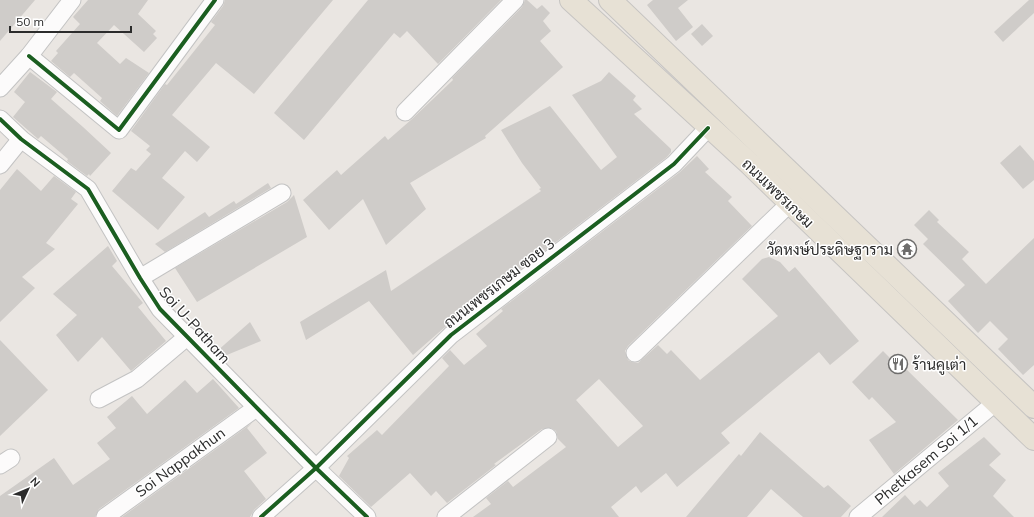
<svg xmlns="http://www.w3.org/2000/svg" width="1034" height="517" font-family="Mulish,Sarabun,sans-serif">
	<rect width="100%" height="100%" fill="#eae6e2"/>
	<!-- building -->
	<g fill="#cfccc9" fill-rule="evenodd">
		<polygon points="0,0 35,0 0,41"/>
		<polygon points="88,0 148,0 138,14 156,31 153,34 157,38 144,52 114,25 97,43 120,64 126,58 149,73 117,116 100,101 102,98 74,73 70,77 51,61 58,53 56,51 80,24 73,17"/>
		<polygon points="225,0 333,0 254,94 216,63 172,115 210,147 197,162 185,151 162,178 185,197 158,230 112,191 131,168 136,171 151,154 146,150 150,146 131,131 165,84 167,85 215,25 211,22 223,6"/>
		<polygon points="368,0 501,0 438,64 407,31 400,38 394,33 304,140 274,113"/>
		<polygon points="525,0 527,0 537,9 542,5 550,13 543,21 551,31 540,41 563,67 485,136 486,138 410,183 426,209 386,245 363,199 329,230 303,200 337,170 341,175 385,136 388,140 412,119 453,80 452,78 522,7"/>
		<polygon points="653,0 688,0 678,8 693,27 676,41 647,5"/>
		<polygon points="1029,0 1034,0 1034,13 1003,42 994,32"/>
		<polygon points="702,24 713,36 702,46 691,34"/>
		<polygon points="30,72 57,92 51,99 83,127 111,153 90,176 89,174 87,176 67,161 68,159 41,136 38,139 13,117 25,102 14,92"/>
		<polygon points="609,72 636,96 633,100 642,109 634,114 671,149 671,152 667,157 445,327 413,355 369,301 306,340 300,322 386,270 391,291 541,191 539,189 541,188 522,163 501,130 550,106 601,170 617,157 572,95 601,81"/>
		<polygon points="1020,145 1034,161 1034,180 1023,189 1000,163"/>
		<path d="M697 156 709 169 705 172 732 197 728 201 752 226 628 346 625 351 628 360 632 362 638 363 658 345 667 354 671 350 700 380 778 316 742 279 762 259 769 257 780 262 789 272 795 267 859 341 830 365 819 352 721 433 730 443 677 487 666 473 641 493 636 486 611 507 619 517H473L491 504 486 498 508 481 513 487 566 447 558 439 556 431 551 428 542 429 494 464 496 465 447 503 436 491 431 496 410 473 371 507 339 476 349 458 347 456 377 430 382 435 449 366 442 358 450 350 464 365 487 346 476 334 503 311 501 309 680 172ZM599 379 643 426 618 447 576 400Z"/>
		<polygon points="17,169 41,191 54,176 76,192 71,199 78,204 46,243 55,249 22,277 35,288 0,322 0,190"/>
		<polygon points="268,183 271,188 165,252 155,244 205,212 209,217 234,201 236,204"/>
		<polygon points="294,195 307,237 197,302 175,268 287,202"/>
		<polygon points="929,210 939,220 937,222 969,252 962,259 986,284 1034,238 1034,365 1023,375 998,349 1008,339 990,321 978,333 948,301 965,285 923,244 928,239 914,225"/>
		<polygon points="108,246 117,261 112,266 143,303 138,307 166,341 131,371 102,337 78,362 56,335 77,315 53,294"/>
		<polygon points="250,322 261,341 222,357 216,352"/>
		<polygon points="0,340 48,390 0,436"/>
		<polygon points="883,351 902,370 905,368 958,420 894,474 869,440 896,422 872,397 869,400 852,382"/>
		<polygon points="213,379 239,408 99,509 95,517 0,517 0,496 54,458 73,485 110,459 97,443 116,428 107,417 132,396 147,414 185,380 197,393"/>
		<polygon points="252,423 247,428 267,453 244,471 266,499 254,510 250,517 122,517"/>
		<polygon points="760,432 824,488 828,485 851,506 841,517 803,517 771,489 747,517 686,517 739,454 741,456"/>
		<polygon points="984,437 1001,454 989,465 1006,480 993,496 1014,517 882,517 905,495 914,505 920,500 927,507 949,486 938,473"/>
	</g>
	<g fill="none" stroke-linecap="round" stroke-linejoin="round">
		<defs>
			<g id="minor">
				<polyline points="29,56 119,130 215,0"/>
				<polyline points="0,88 29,56 72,0"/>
				<polyline points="405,112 515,0"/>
				<polyline points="0,119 21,139 88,189 140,278 160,309 316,468 367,517"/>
				<polyline points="0,165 21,139"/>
				<polyline points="140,278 282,193"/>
				<polyline points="635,353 789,204"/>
				<polyline points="99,399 137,379 188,336"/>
				<polyline points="0,465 11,458"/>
				<polyline points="105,517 256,408"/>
				<polyline points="261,517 316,468 451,335 674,164 708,128"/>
				<polyline points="446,517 548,437"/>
				<polyline points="858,517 995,403"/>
			</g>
			<g id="major">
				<polyline points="571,0 750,164 1034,439"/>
				<polyline points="610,0 1034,407"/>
			</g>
		</defs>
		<!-- minor casing -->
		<use href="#minor" stroke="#c3c3c3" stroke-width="19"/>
		<!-- major casing -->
		<use href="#major" stroke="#c6c4c2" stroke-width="24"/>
		<!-- minor -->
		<use href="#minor" stroke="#fcfbfb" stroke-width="17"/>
		<!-- major -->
		<use href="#major" stroke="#e7e1d5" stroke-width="22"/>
		<defs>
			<g id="cycleway">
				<polyline points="29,56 119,130 215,0"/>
				<polyline points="0,119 21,139 88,189 140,278 160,309 316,468 367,517"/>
				<polyline points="261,517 316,468 451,335 674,164 708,128"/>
			</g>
		</defs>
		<!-- cycleway casing -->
		<use href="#cycleway" stroke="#fff" stroke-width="6"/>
		<!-- cycleway -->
		<use href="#cycleway" stroke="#1b5e20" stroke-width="4"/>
	</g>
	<!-- icons -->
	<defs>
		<symbol id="temple-ring" viewBox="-11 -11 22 22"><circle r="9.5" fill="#fff" stroke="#6e6d6c" stroke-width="1.5"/><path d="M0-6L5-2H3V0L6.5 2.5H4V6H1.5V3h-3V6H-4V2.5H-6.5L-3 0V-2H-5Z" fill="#6e6d6c"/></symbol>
		<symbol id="restaurant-ring" viewBox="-11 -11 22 22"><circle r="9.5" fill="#fff" stroke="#6e6d6c" stroke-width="1.5"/><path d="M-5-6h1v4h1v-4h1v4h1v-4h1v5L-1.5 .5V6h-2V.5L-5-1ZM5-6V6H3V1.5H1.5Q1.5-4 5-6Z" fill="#6e6d6c"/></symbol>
	</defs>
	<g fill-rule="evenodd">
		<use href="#temple-ring" x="896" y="238" width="22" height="22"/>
		<use href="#restaurant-ring" x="887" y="353" width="22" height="22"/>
	</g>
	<g text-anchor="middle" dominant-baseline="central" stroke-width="3" stroke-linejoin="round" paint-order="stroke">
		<!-- street labels -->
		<g font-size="15" fill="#2c2c2c" stroke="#fff">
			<text transform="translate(778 193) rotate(44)">ถนนเพชรเกษม</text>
			<text transform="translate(499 283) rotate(-38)">ถนนเพชรเกษม ซอย 3</text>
			<text transform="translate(195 325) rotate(48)">Soi U-Patham</text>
			<text transform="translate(926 460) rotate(-40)">Phetkasem Soi 1/1</text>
			<text transform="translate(180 462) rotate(-36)">Soi Nappakhun</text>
		</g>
		<!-- poi labels -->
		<g font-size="15" fill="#2c2c2c" stroke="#fff" text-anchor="end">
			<text x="893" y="249">วัดหงษ์ประดิษฐาราม</text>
			<text x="912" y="364" text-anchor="start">ร้านคูเต่า</text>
		</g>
	</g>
	<!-- north arrow -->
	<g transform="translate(28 489) rotate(46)" stroke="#ffffff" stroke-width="3" paint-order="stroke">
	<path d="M0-3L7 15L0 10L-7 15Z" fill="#2c2c2c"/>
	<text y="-6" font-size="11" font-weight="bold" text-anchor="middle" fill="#2c2c2c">N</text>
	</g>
	<!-- scale -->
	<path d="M10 26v6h121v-6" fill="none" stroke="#2c2c2c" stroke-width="2"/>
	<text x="16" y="26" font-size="12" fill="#2c2c2c" stroke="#ffffff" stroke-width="3" paint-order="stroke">50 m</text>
</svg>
